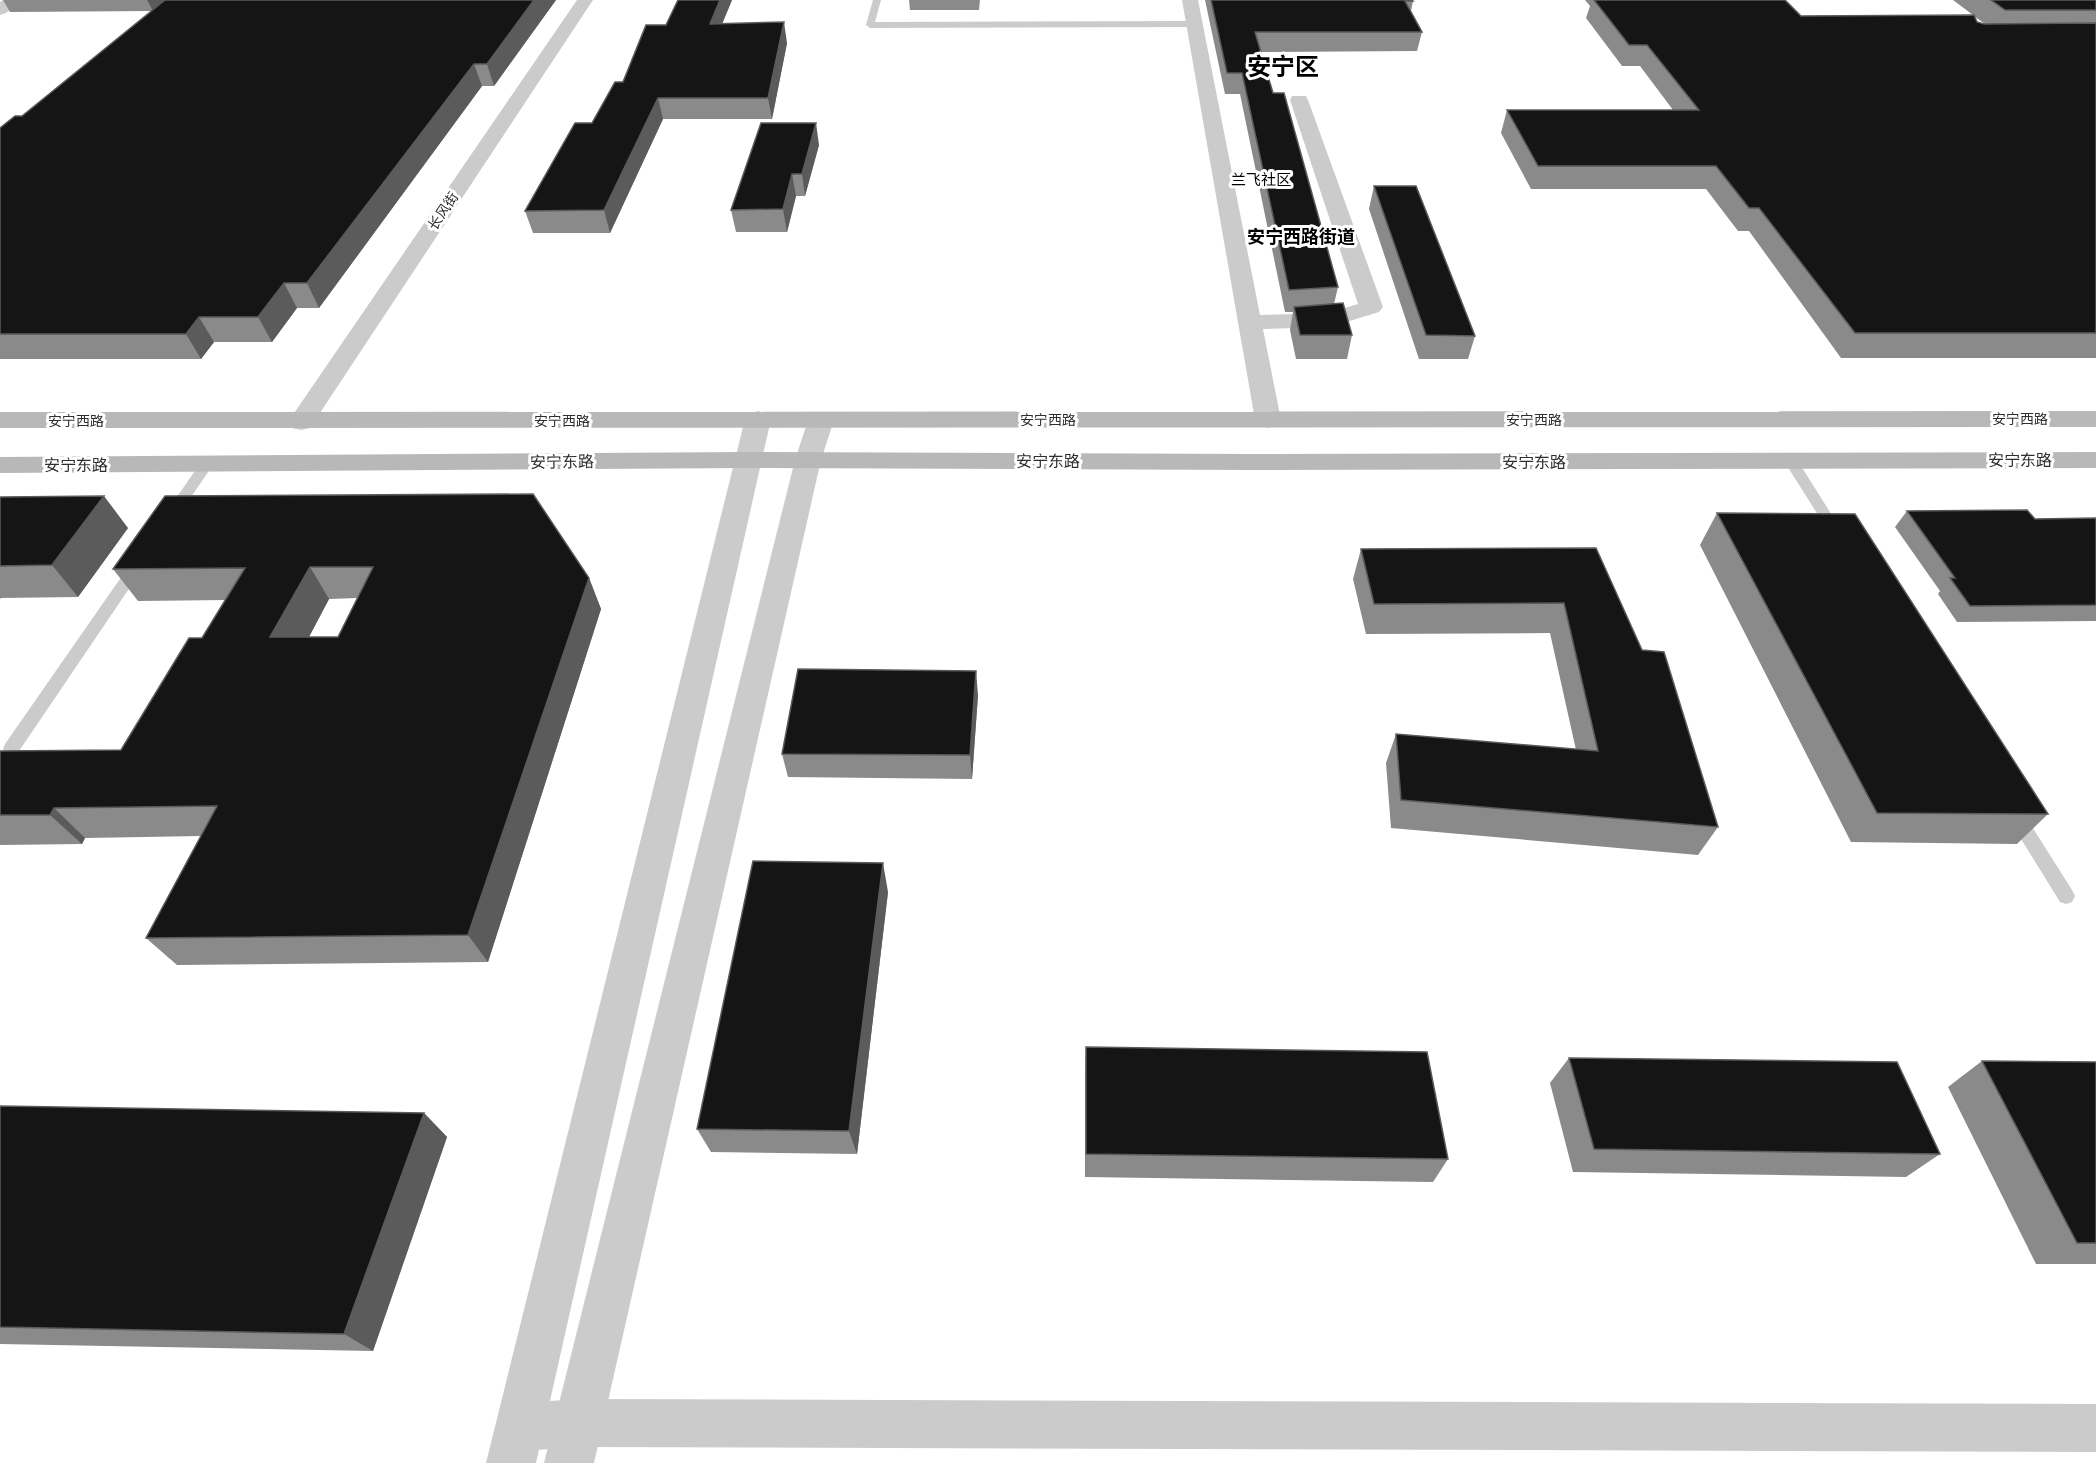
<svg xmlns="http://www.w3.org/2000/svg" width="2096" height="1463" font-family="Roboto,'Noto Sans SC',sans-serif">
	<rect width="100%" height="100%" fill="#fff"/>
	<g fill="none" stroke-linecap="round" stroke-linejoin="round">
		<!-- service -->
		<g fill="#cbcbcb" fill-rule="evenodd">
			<polygon points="873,0 881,0 875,22 1195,21 1199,24 1195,27 870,28 866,25"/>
			<polygon points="1791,457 1796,458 1840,528 1842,531 1840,534 1830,534 1784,461"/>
			<polygon points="206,461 213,465 178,516 168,516 166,513 168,510 201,462"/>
			<polygon points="136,562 143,567 141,571 17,754 11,755 5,754 3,749 5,744 131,563"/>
			<polygon points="2016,809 2022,811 2072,890 2075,896 2072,902 2066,904 2060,902 2010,821 2007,816 2010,811"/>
		</g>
		<!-- minor -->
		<g fill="#cbcbcb" fill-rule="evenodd">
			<polygon points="3,0 22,0 6,13 0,15 0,2"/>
			<polygon points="577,0 593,0 310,428 301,430 292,428 288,422"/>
			<polygon points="1182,0 1198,0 1260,315 1328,313 1358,304 1290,100 1292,96 1306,96 1308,100 1383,307 1379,312 1330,327 1263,329 1281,420 1277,425 1268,428 1259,425 1255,420"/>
			<polygon points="579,1399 2096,1404 2096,1452 579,1447 521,1451 504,1444 497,1427 504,1410 521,1403"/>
		</g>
		<!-- tertiary -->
		<g fill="#cbcbcb" fill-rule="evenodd">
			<polygon points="758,411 767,414 771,419 536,1463 486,1463 745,419 749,414"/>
			<polygon points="821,412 830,415 834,420 821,460 594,1463 544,1463 795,460 808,420 812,415"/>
		</g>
		<!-- secondary -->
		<g fill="#b8b8b8" fill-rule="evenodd">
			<polygon points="2096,411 2096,427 0,428 0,412"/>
			<polygon points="748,452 1251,454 2096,452 2096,468 1251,470 748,468 0,473 0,457"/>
		</g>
	</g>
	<!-- wall -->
	<g fill="#8a8a8a" fill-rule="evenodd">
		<polygon points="3,0 556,0 494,86 482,86 319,308 297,308 272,342 214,342 201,359 0,359 0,128 22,116 152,11 10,12"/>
		<polygon points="678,0 732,0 722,23 787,43 772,119 663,119 610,233 533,233 525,211 666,25"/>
		<polygon points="909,0 980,0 979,10 910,10"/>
		<polygon points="1205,0 1412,0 1413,1 1411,11 1422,32 1417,51 1261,52 1273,93 1338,287 1334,304 1352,335 1347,359 1296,359 1290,330 1293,312 1285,312 1240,94 1225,94"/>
		<path d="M1585 0H1785L1801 16 1973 15 1953 0H2096V358H1841L1749 231H1738L1706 189H1531L1501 133 1507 110H1673L1640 66H1622L1586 18 1590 6ZM1974 16 1985 24 1977 22Z"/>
		<polygon points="819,145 805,196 796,196 787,232 736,232 731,210"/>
		<polygon points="1374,186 1475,336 1468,359 1419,359 1369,209"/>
		<path d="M165 496 589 578 601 609 488 962 177 965 146 938 201 836 85 838 82 844 0 845V751L121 750 202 638 226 600 138 601 113 569ZM357 598 338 637H309L329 599Z"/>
		<polygon points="0,497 128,528 78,597 1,598 0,599"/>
		<polygon points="1907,511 2035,519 2096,518 2096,621 1957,622 1938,594 1940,591 1895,527"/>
		<polygon points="1717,513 2048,814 2017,844 1851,842 1700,545"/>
		<polygon points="1596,548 1718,827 1698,855 1391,828 1386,763 1396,734 1576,750 1550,633 1366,634 1353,579 1361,549"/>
		<polygon points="978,695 972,779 788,777 782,754"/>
		<polygon points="888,892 857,1154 711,1152 697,1129"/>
		<polygon points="1086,1047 1448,1159 1433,1182 1085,1177 1085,1073"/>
		<polygon points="1569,1058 1940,1154 1906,1177 1573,1172 1550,1083"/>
		<polygon points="1982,1061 2096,1062 2096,1264 2036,1264 1948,1087"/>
		<polygon points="0,1106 424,1113 447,1137 373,1351 0,1344"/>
	</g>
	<!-- shaded-wall -->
	<g fill="#5b5b5b">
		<polygon points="147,0 167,0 153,11"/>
		<polygon points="534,0 556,0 494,86 487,64"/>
		<polygon points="720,0 732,0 714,44 710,24"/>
		<polygon points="784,22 787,43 772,119 768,98"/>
		<polygon points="474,64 482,86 319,308 307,283"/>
		<polygon points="658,98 663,119 610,233 604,210"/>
		<polygon points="816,123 819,145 805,196 802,174"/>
		<polygon points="792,174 796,196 787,232 783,209"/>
		<polygon points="284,283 297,308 272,342 258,317"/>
		<polygon points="199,317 214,342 201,359 186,334"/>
		<polygon points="104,496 128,528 78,597 52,565"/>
		<polygon points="310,567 329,599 292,669 270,637"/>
		<polygon points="589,578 601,609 488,962 468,935"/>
		<polygon points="976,671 978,695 972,779 970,755"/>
		<polygon points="54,808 85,838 82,844 50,815"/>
		<polygon points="883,863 888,892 857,1154 849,1131"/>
		<polygon points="424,1113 447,1137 373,1351 344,1334"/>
	</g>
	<!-- building -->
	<g fill="#151515" stroke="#5b5b5b" stroke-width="1.5" fill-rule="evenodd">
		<polygon points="165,0 534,0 487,64 474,64 307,283 284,283 258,317 199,317 186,334 0,334 0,128 15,116 22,116"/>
		<polygon points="678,0 720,0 710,24 784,22 768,98 658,98 604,210 525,211 575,123 592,123 615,82 623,82 646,25 666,25"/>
		<polygon points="1211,0 1412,0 1413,1 1405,1 1422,32 1255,32 1273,93 1284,93 1338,287 1289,290 1242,73 1227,73"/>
		<polygon points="1594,0 1785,0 1801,16 1974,15 1977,22 1984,24 2096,23 2096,333 1855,333 1759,208 1749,208 1716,166 1538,166 1507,110 1699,110 1647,45 1629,45"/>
		<polygon points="1991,0 2096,0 2096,10 2005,10"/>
		<polygon points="761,123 816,123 802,174 792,174 783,209 731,210"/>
		<polygon points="1374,186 1416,186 1475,336 1426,335"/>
		<polygon points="1343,303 1352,335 1300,335 1294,307"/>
		<path d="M533 494 589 578 468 935 146 938 217 806 54 808 50 815H0V751L121 750 189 638H202L245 568 113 569 165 496ZM310 567H373L338 637H270Z"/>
		<polygon points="104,496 52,565 0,566 0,497"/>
		<polygon points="2027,510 2035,519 2096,518 2096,605 1970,606 1950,578 1955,578 1907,511"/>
		<polygon points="1717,513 1855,514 2048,814 1877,813"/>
		<polygon points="1596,548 1642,650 1664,652 1718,827 1401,800 1396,734 1598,751 1564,603 1374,604 1361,549"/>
		<polygon points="798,669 976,671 970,755 782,754"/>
		<polygon points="753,861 883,863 849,1131 697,1129"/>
		<polygon points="1086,1047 1427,1052 1448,1159 1086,1154"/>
		<polygon points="1569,1058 1897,1062 1940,1154 1594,1149"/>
		<polygon points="1982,1061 2096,1062 2096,1243 2077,1243"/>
		<polygon points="0,1106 424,1113 344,1334 0,1327"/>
	</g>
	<g text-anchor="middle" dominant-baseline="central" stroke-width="6" stroke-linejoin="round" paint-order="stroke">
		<!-- far-street labels -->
		<g font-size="14" fill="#2e2e2e" stroke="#fff">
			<text transform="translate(443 211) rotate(-56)">长风街</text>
			<text x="2020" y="419">安宁西路</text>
			<text x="1048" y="420">安宁西路</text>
			<text x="1534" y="420">安宁西路</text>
			<text x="76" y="421">安宁西路</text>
			<text x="562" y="421">安宁西路</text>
		</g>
		<!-- far-neighbourhood labels -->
		<g font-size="15" fill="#000" stroke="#fff">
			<text x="1261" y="180">兰飞社区</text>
		</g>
		<!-- street labels -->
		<g font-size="16" fill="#2e2e2e" stroke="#fff">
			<text x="2020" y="460">安宁东路</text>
			<text x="1048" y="461">安宁东路</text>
			<text transform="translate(562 462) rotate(-1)">安宁东路</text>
			<text x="1534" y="462">安宁东路</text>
			<text x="76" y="465">安宁东路</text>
		</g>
		<!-- far-district labels -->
		<g font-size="18" font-weight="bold" fill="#000" stroke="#fff">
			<text x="1301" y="236">安宁西路街道</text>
		</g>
		<!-- far-town labels -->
		<g font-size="24" font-weight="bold" fill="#000" stroke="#fff">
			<text x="1283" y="67">安宁区</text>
		</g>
	</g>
</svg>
